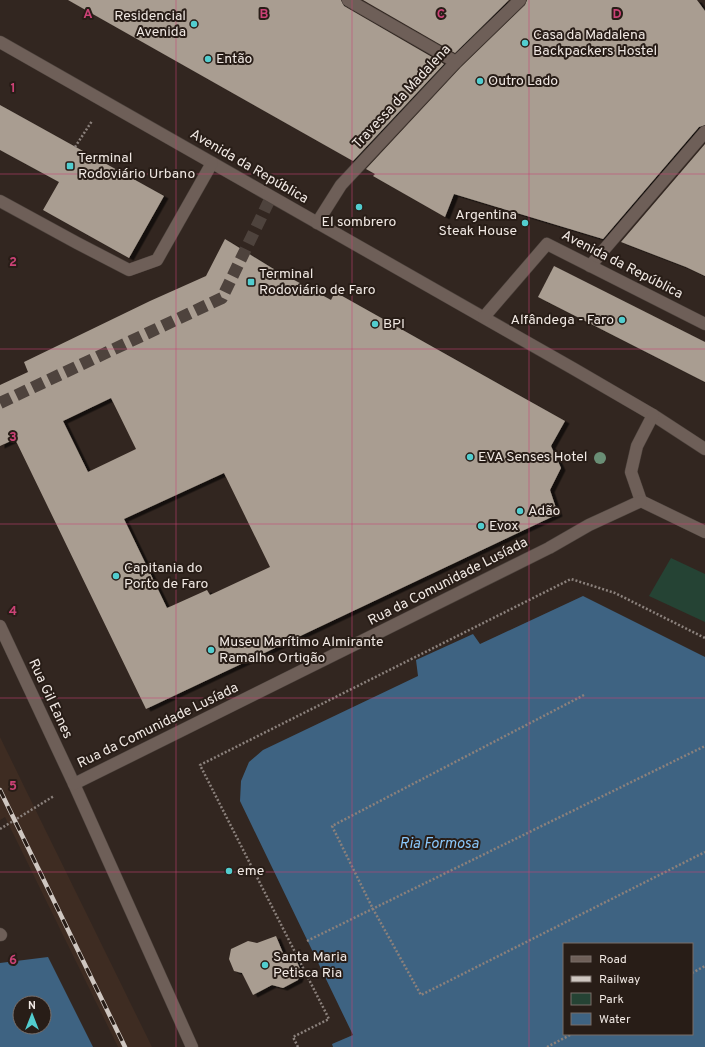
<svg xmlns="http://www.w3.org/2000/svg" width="705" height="1047" font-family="Overpass,sans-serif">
	<defs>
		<filter id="shadow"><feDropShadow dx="4.5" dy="2.5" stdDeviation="0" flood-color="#0009"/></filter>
	</defs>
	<rect width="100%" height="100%" fill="#322620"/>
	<!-- built -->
	<polygon fill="#3e2c22" points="0,737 40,819 152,1047 118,1047 5,817 0,820"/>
	<!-- green -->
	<polygon fill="#254334" points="671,558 705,574 705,622 649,596"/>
	<!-- water -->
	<g fill="#3e6382" fill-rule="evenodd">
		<path d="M583 596 705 657V1047H333L332 1044 353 1035 240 801 241 781 249 762 263 750 418 676 416 660 473 634 480 644ZM564 944H692V1034H564Z"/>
		<path d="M48 957 93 1047H0V963ZM20 1003H44V1027H20Z"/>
	</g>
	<!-- building -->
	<g fill="#a99d91" fill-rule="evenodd" filter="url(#shadow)">
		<polygon points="68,0 341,0 344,6 444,64 353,161"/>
		<polygon points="363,0 509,0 455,53"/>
		<polygon points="527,0 697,0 705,11 705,125 699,127 603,239 454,194 445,217 373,176 375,174 366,169 461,67 525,5"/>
		<polygon points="0,105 164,196 129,258 43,210 59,182 0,150"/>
		<polygon points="705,144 705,276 686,267 621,242"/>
		<path d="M225 239 272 268 331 300 335 292 565 421 551 446 561 468 550 490 558 514 146 709 15 439 0 446V385L28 372 24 362 150 301 206 276ZM111 398 136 449 88 472 63 421ZM224 473 270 567 210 595 207 590 167 608 124 519Z"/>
		<polygon points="554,266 705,342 705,382 538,297"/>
		<polygon points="276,936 283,953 294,955 301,971 298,980 283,988 272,985 253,995 242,973 234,971 229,959 231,949 248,941 257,943"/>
	</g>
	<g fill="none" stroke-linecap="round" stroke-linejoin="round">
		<!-- minor-tunnel -->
		<polyline stroke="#4e433d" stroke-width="12" stroke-dasharray="12 6" stroke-linecap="butt" points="0,403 222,298 271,197"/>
		<defs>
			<g id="minor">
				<polyline points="348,0 456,62"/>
				<polyline points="0,42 574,369 653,415 705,449"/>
				<polyline points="0,201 77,243 129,270 157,260 212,163"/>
				<polyline points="317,223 341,185 456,62 520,0"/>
				<polyline points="590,266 705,132"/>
				<polyline points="484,317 547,244 705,324"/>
				<polyline points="641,501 631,472 637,446 653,415"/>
				<polyline points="641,501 705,532"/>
				<polyline points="0,626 74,784 192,1047"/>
				<polyline points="74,784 549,548 589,525 641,501"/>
				<polyline points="0,934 1,935"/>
			</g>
		</defs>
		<!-- minor casing -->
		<use href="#minor" stroke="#4d433d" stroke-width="13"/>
		<!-- path -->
		<g stroke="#8b817c" stroke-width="2.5" stroke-dasharray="2 2" stroke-linecap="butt">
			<polyline points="75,147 92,121"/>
			<polyline points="584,695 332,826 373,909 421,995 705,852"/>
			<polyline points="0,829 54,796"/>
			<polyline points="307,941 705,746"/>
			<polyline points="692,973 705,966"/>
			<polyline points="298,1047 293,1037 329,1019 200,765 571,579 615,593 705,638"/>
			<polyline points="547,1047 572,1034"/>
		</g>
		<!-- minor -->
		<use href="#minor" stroke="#6e5f58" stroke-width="12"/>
		<defs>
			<polyline id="rail" points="0,790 125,1047"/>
		</defs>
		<!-- rail casing -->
		<use href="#rail" stroke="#cfc7c1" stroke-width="4.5"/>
		<!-- rail -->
		<use href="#rail" stroke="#281d17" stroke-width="3" stroke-dasharray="9" stroke-linecap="butt"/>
	</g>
	<!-- trees -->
	<circle fill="#6a8e75" cx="600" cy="458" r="6"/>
	<!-- grid -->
	<path fill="none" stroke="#cb4276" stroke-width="1" stroke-opacity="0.55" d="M176 0V1047M352 0V1047M529 0V1047M0 174H705M0 349H705M0 524H705M0 698H705M0 872H705"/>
	<!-- markers -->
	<g fill="#52cdcf" stroke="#281d17" stroke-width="1.5">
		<circle cx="194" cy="24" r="4"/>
		<circle cx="525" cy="43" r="4"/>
		<circle cx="208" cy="59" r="4"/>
		<circle cx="480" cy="81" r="4"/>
		<rect x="66" y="162" width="8" height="8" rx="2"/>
		<circle cx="359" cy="207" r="4"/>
		<circle cx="525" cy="223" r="4"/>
		<rect x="247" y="278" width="8" height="8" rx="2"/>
		<circle cx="622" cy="320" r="4"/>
		<circle cx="375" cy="324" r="4"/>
		<circle cx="470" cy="457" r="4"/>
		<circle cx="520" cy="511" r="4"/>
		<circle cx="481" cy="526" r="4"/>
		<circle cx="116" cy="576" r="4"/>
		<circle cx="211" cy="650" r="4"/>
		<circle cx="229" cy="871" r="4"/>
		<circle cx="265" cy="965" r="4"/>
	</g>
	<g text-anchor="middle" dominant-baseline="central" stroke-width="4" stroke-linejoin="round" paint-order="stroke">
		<!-- poi labels -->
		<g font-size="14" fill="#f0e8e3" stroke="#281d17" text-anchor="start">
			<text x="186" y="16" text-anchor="end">Residencial<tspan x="186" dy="16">Avenida</tspan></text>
			<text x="533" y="35">Casa da Madalena<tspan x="533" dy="16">Backpackers Hostel</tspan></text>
			<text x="216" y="59">Então</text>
			<text x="488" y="81">Outro Lado</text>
			<text x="78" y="158">Terminal<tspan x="78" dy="16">Rodoviário Urbano</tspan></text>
			<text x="517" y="215" text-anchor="end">Argentina<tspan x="517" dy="16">Steak House</tspan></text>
			<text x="359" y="222" text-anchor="middle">El sombrero</text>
			<text x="259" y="274">Terminal<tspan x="259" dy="16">Rodoviário de Faro</tspan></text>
			<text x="614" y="320" text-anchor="end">Alfândega - Faro</text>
			<text x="383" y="324">BPI</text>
			<text x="478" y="457">EVA Senses Hotel</text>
			<text x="528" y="511">Adão</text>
			<text x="489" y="526">Evox</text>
			<text x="124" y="568">Capitania do<tspan x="124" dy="16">Porto de Faro</tspan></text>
			<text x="219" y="642">Museu Marítimo Almirante<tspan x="219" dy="16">Ramalho Ortigão</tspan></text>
			<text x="237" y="871">eme</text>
			<text x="273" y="957">Santa Maria<tspan x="273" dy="16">Petisca Ria</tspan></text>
		</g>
		<!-- street labels -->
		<g font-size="14" fill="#f0e8e3" stroke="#281d17">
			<text transform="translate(402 97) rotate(-47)">Travessa da Madalena</text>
			<text transform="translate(249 167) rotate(30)">Avenida da República</text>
			<text transform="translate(622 265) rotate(27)">Avenida da República</text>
			<text transform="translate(448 582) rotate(-27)">Rua da Comunidade Lusíada</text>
			<text transform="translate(50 699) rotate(65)">Rua Gil Eanes</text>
			<text transform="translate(158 726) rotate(-26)">Rua da Comunidade Lusíada</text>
		</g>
		<!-- water labels -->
		<g font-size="15" font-style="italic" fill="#89c6f9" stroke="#281d17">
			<text x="439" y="844">Ria Formosa</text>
		</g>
	</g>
	<g font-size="13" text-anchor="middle" font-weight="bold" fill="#cb4276" stroke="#281d17" stroke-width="4" stroke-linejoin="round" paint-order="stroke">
		<text x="88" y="18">A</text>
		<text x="264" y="18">B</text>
		<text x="441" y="18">C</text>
		<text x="617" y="18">D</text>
		<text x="13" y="92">1</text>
		<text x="13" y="266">2</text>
		<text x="13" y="441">3</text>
		<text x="13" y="615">4</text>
		<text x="13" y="790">5</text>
		<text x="13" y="964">6</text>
	</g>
	<!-- legend -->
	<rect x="563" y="943" width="130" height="92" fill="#281d17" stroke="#786e69"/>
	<rect x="571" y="956" width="20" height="6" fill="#6e5f58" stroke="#786e69"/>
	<text x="599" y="963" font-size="12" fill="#f0e8e3">Road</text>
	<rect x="571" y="976" width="20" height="6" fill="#cfc7c1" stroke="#786e69"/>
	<text x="599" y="983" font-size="12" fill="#f0e8e3">Railway</text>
	<rect x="571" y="993" width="20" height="12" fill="#254334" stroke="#786e69"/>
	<text x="599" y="1003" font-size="12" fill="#f0e8e3">Park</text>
	<rect x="571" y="1013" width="20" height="12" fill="#3e6382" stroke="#786e69"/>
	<text x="599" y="1023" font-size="12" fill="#f0e8e3">Water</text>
	<!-- north arrow -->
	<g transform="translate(32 1015)"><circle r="19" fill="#281d17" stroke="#786e69"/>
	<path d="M0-3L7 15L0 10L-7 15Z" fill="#52cdcf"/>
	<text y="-6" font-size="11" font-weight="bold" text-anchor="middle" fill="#f0e8e3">N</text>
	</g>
</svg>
